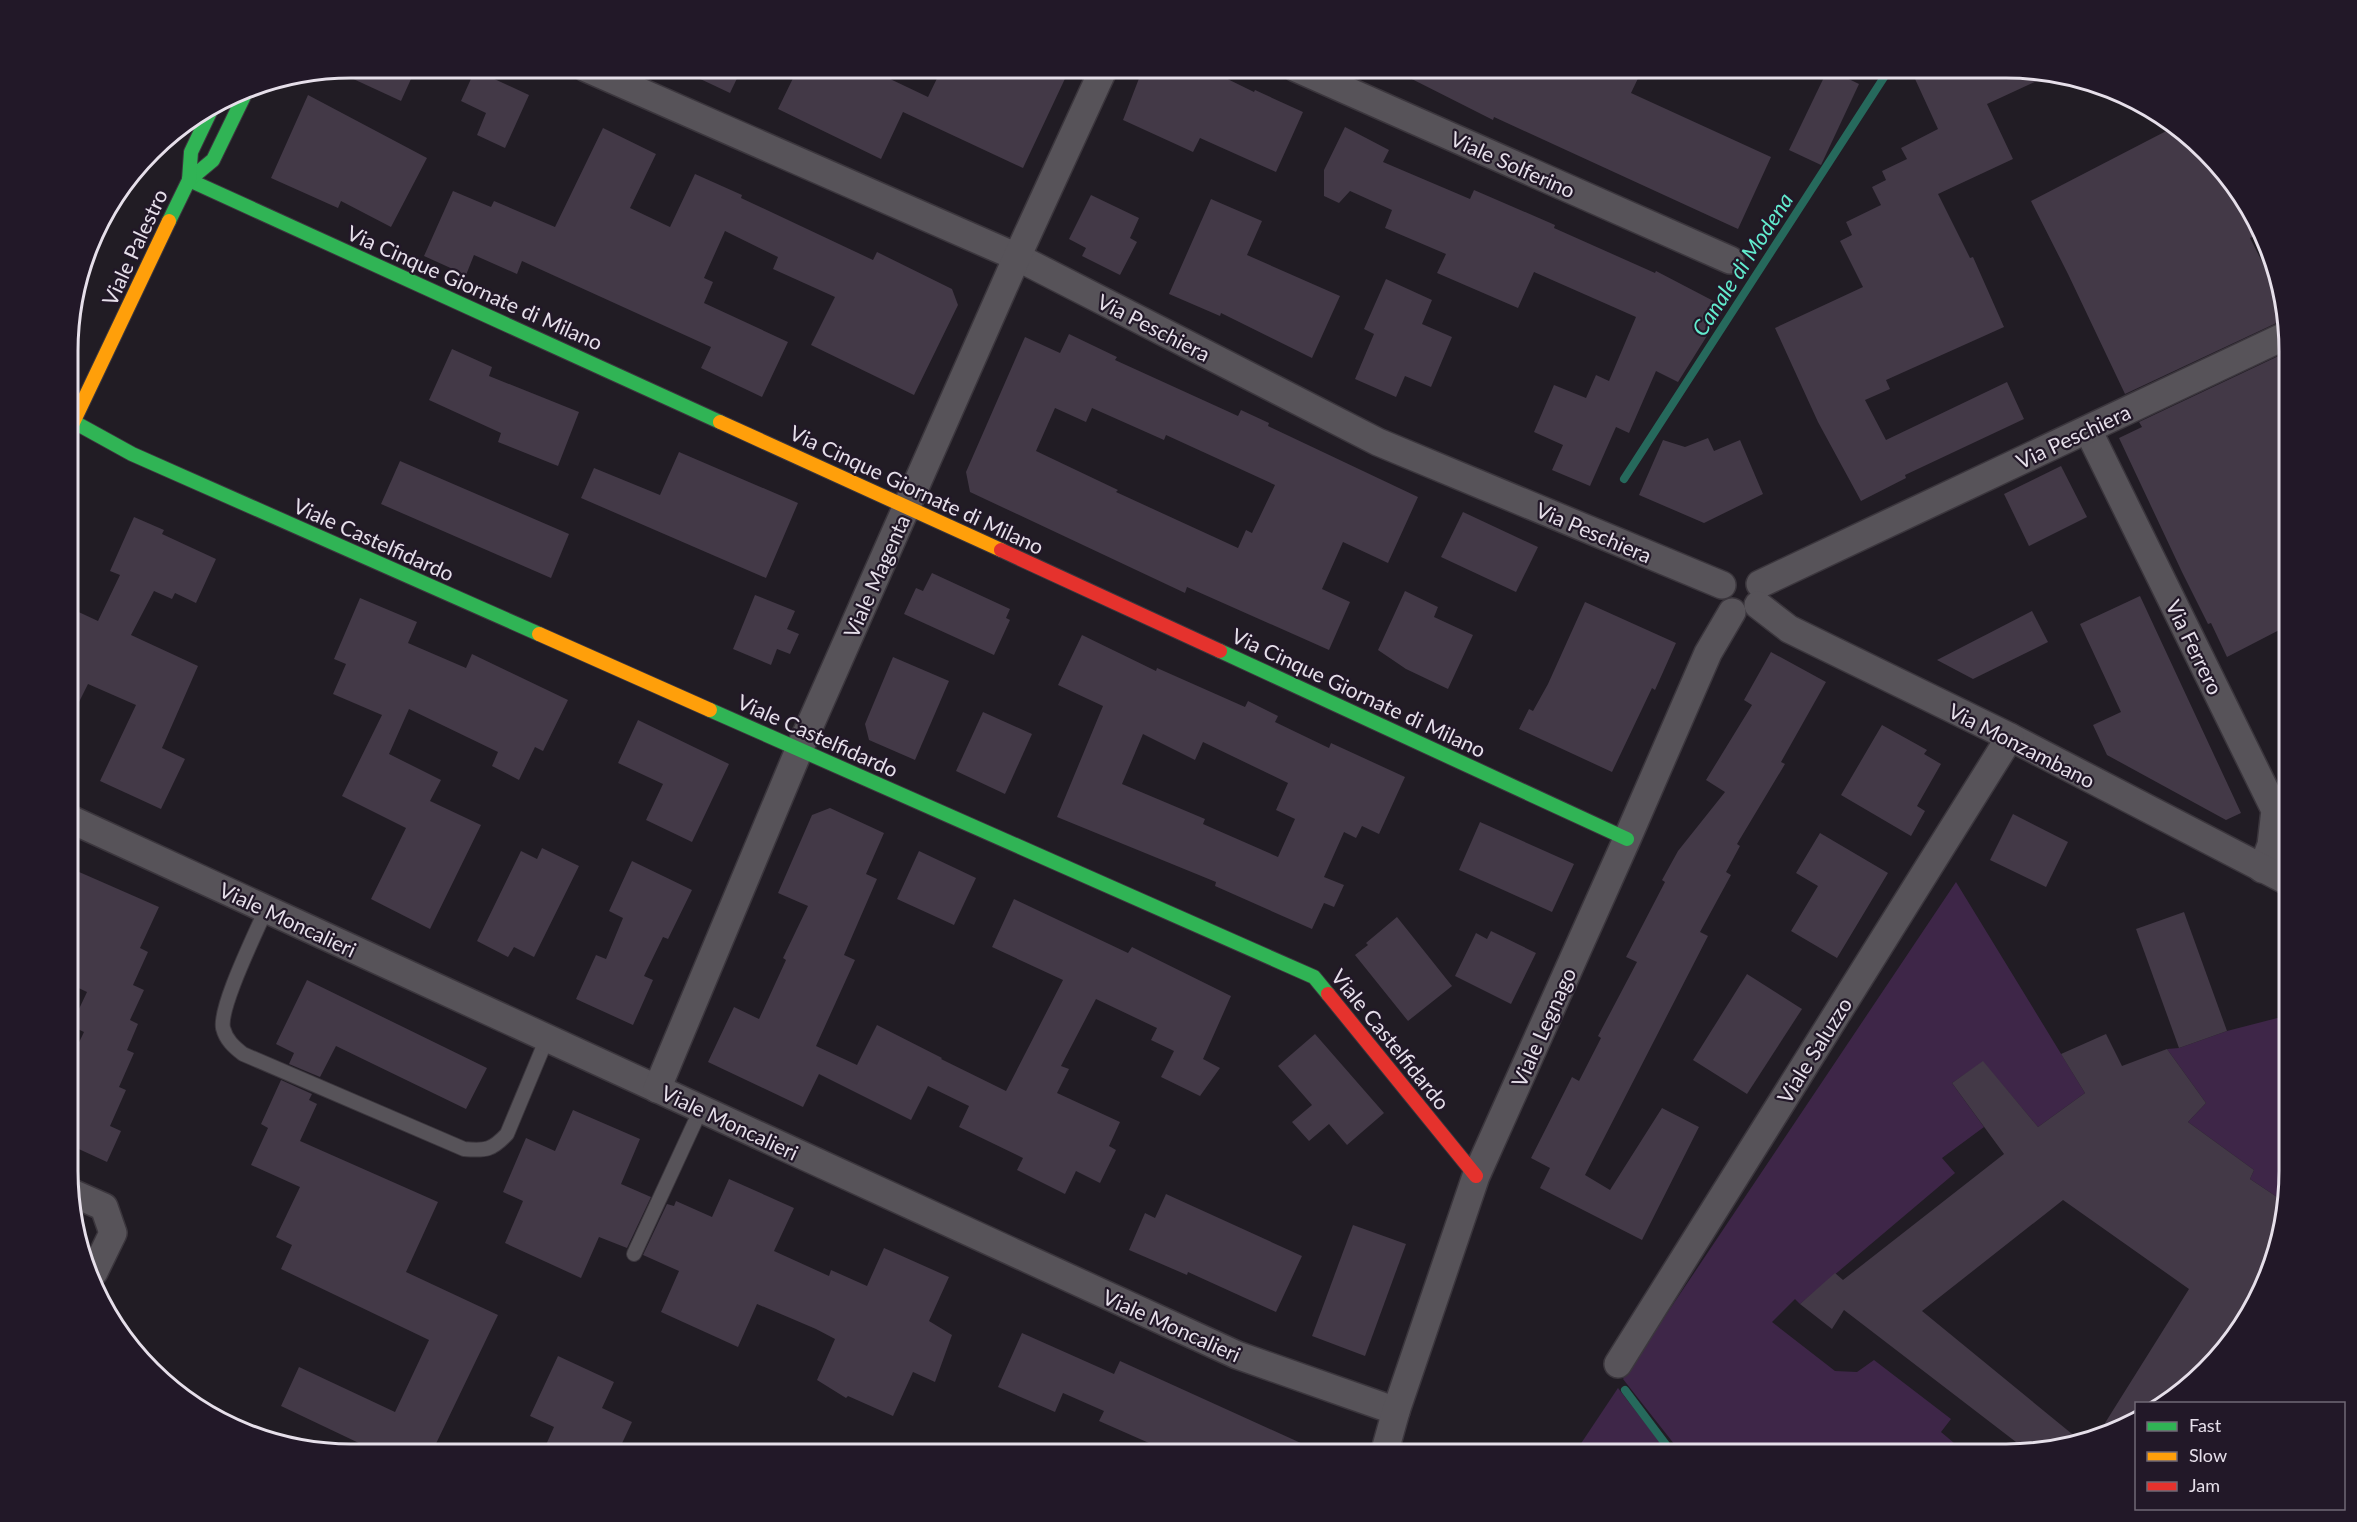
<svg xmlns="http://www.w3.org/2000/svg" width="2357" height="1522" font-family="Lato,sans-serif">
	<rect width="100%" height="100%" fill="#211c24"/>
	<!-- green -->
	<g fill="#3e2648">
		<polygon points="1956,882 2085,1093 2038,1127 1983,1062 1952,1083 1984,1127 1942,1158 1955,1173 1800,1304 1795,1299 1772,1322 1835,1371 1857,1372 1874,1360 1951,1419 1941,1432 1967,1454 1682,1454 1623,1379"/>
		<polygon points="2289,1015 2289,1189 2286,1203 2250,1179 2254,1170 2188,1122 2206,1103 2167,1049 2179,1048 2227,1031"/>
		<polygon points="1618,1388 1669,1454 1574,1454"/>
	</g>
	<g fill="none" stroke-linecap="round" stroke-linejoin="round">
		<!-- stream -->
		<g stroke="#26695c" stroke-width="8">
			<polyline points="1624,479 1890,68"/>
			<polyline points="1625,1390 1673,1454"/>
		</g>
	</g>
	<!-- building -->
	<g fill="#433947" fill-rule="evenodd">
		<polygon points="351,68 416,68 401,101 336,71"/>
		<polygon points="677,68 742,68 730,93"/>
		<polygon points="798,68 867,68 928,97 942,68 1070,68 1023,168 903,112 881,159 778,109"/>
		<polygon points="1143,68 1205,68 1254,92 1255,90 1303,112 1276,172 1200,138 1193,152 1123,120"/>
		<polygon points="1390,68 1509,68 1527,77 1531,68 1643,68 1631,93 1771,157 1738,229 1494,117 1493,120"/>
		<polygon points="1910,68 2006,68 2050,75 1987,104 2013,159 1938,194 1970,258 1973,257 2004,327 1886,380 1890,389 1865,400 1886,440 2007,382 2024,419 1905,475 1906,478 1861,501 1818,422 1775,328 1863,287 1840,241 1852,235 1846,222 1881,205 1872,187 1886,180 1882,171 1907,159 1901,148 1938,129"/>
		<polygon points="1828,69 1859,84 1821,165 1789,150"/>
		<polygon points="475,70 529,95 505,148 477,135 486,113 461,101"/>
		<polygon points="308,95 427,158 391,227 341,201 338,208 271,178"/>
		<polygon points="1345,127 1389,150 1383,162 1470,199 1474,190 1555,225 1554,228 1655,273 1656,271 1725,307 1678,382 1656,371 1629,433 1616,427 1590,486 1552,470 1563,445 1534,432 1554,385 1586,398 1596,375 1609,381 1636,317 1534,272 1518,308 1437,273 1446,254 1385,228 1392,210 1350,191 1339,203 1324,196 1324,170"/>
		<polygon points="2174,127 2252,210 2259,234 2250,238 2274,285 2285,319 2125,394 2068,274 2031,201"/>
		<polygon points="603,128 656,154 630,208 670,227 695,174 742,195 741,198 873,260 877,252 952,289 958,305 914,395 811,345 835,297 773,269 778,257 725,231 704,278 713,282 704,303 788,342 762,397 701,368 711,347 522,261 517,274 474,255 466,275 424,256 453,191 491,207 494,201 555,227"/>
		<polygon points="1091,195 1139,218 1130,238 1137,242 1120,275 1082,256 1086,248 1069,239"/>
		<polygon points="1211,199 1262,221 1247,255 1340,296 1312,358 1221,313 1220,316 1169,294"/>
		<polygon points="1386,279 1432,300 1422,324 1452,337 1431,387 1405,376 1396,397 1355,379 1374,334 1364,329"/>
		<path d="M1069 334 1117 357 1115 360 1238 416 1241 410 1269 423 1268 426 1418 497 1388 563 1343 542 1322 589 1350 602 1329 650 1187 587 1185 593 970 492 966 472 1025 337 1060 353ZM1055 408 1086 422 1092 408 1164 440 1166 435 1275 485 1252 533 1246 530 1238 548 1116 492 1118 490 1036 451Z"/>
		<polygon points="452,349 492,367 489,376 579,412 558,466 498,442 501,433 429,400"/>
		<polygon points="2289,351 2289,625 2227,657 2211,623 2208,624 2182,572 2119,438 2142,427 2139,422"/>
		<polygon points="1708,438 1714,451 1740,440 1763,494 1704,523 1639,495 1663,440 1685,447"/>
		<polygon points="679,452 798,503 766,578 581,498 594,468 660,495"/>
		<polygon points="400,461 569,534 551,578 381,504"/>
		<polygon points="2061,466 2087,517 2029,546 2004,494"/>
		<polygon points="1463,512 1538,547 1516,592 1441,557"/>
		<polygon points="134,517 164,530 162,534 216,559 196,603 175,593 172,599 154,591 131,635 198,666 162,748 185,759 161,809 100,781 136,705 88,684 70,720 70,608 98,621 120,575 110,571"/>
		<polygon points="932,573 1010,609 1006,618 1010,620 994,655 904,614 916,588 923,591"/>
		<polygon points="1405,591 1438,607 1434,617 1473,635 1448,689 1406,669 1378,650"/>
		<polygon points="755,595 795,611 787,629 799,634 790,654 777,649 771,665 733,649"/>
		<polygon points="2140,596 2241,813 2226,820 2107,755 2093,725 2121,712 2080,624"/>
		<polygon points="360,598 417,622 408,643 466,668 472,654 568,700 543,751 535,747 519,780 492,766 498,752 409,709 389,754 441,780 430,801 481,825 430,929 371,899 406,828 342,796 382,715 333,694 346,664 334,659"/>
		<polygon points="1585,602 1676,643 1655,690 1652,688 1612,772 1519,729 1529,709 1533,711 1548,684"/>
		<polygon points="2032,611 2048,642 1973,679 1937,660"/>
		<path d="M1082 635 1156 671 1157 668 1245 707 1248 701 1278 716 1275 722 1329 748 1331 743 1405 777 1379 834 1362 826 1356 838 1344 832 1324 877 1344 885 1334 907 1324 903 1312 929 1215 886 1216 882 1057 817 1103 706 1058 685ZM1143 734 1195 760 1203 742 1288 783 1276 810 1295 819 1278 857 1203 824 1205 819 1122 784Z"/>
		<polygon points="1771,652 1826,682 1781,762 1785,764 1737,844 1740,846 1726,872 1731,875 1700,932 1708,936 1585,1175 1610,1190 1662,1108 1699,1127 1642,1240 1540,1188 1550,1168 1531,1158 1572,1077 1579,1081 1601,1038 1598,1036 1637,962 1626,957 1665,882 1662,880 1678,851 1725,792 1706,780 1752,705 1744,700"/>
		<polygon points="893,657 949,681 915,760 869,740 865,724"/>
		<polygon points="983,712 1032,734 1005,794 956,771"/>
		<polygon points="638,720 729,764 692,842 646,820 663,784 618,763"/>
		<polygon points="1882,725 1927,750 1924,754 1941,764 1917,806 1925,811 1911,836 1841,795"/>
		<polygon points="830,808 884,833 866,874 877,879 844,955 855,960 816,1046 857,1065 877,1025 942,1058 941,1059 1006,1091 1063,980 992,947 1014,899 1128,953 1132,947 1231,996 1203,1059 1220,1068 1200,1096 1161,1077 1174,1051 1151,1040 1157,1028 1096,999 1061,1066 1069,1069 1057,1093 1120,1122 1109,1146 1116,1150 1100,1183 1076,1171 1065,1194 1017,1170 1023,1158 959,1127 969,1106 928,1086 911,1120 819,1074 803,1107 708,1062 734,1007 759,1019 786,960 783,958 808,906 778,893 812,815"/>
		<polygon points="2013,814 2068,842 2046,887 1990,860"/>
		<polygon points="1480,822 1574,864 1552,912 1459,870"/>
		<polygon points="1820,833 1888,873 1837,958 1791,931 1818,886 1796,873"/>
		<polygon points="542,848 579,866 534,957 514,947 508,957 477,941 521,851 537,859"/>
		<polygon points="919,851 976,878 954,925 897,899"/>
		<polygon points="632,861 692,890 668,939 663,937 644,976 653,980 633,1025 576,999 596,955 606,959 623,918 609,911"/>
		<polygon points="70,868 159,907 140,948 148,952 133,985 144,990 130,1020 138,1024 127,1050 134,1053 119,1087 126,1090 110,1126 121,1131 107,1162 70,1145 70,1081 79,1063 71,1059 84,1032 71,1026 87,992 70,984"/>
		<polygon points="2184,912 2227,1031 2179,1048 2136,929"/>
		<polygon points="1397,917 1452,986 1408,1021 1355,955 1368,945 1366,943"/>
		<polygon points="1491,931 1536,953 1511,1004 1455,976 1476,933 1487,939"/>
		<polygon points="1747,974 1802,1009 1747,1094 1693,1060"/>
		<polygon points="307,980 487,1068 466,1109 336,1046 320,1077 289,1064 294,1053 276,1044"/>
		<polygon points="1315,1034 1384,1113 1347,1145 1329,1124 1309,1141 1292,1122 1312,1105 1278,1066"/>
		<polygon points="2106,1034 2122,1066 2167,1049 2206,1103 2188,1122 2254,1170 2250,1179 2286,1203 2275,1262 2242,1328 2161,1404 2136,1404 2136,1420 2100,1431 2189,1289 2063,1200 1922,1311 2077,1438 2029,1452 1844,1310 1832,1329 1800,1304 1835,1273 1843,1280 2004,1154 1952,1083 1983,1061 2038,1127 2085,1093 2061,1054"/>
		<polygon points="281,1080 312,1094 309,1100 317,1104 300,1141 438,1202 406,1272 498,1315 431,1454 382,1454 281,1406 299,1367 395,1412 429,1340 281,1269 292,1245 276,1237 300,1187 251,1165 268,1128 261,1124"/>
		<polygon points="573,1110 640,1139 621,1184 651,1197 627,1248 599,1237 581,1278 505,1243 523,1201 503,1192 526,1138 555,1151"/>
		<polygon points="729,1179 794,1208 774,1251 829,1276 831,1270 867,1286 884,1248 949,1277 929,1321 952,1335 935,1382 913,1372 893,1416 848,1396 846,1398 817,1380 835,1339 816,1329 757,1304 738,1347 661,1312 679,1271 643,1255 667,1204 674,1206 676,1201 712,1217"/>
		<polygon points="1166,1194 1302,1256 1276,1312 1188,1272 1187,1275 1129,1250 1145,1213 1155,1218"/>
		<polygon points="1353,1225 1406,1244 1365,1356 1312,1336"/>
		<polygon points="1022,1333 1114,1374 1120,1361 1325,1454 1174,1454 1099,1421 1104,1411 1063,1393 1055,1412 998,1387"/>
		<polygon points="558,1356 614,1382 602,1408 632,1422 617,1454 561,1454 545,1447 554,1427 530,1416"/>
	</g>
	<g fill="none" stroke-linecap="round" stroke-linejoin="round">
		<defs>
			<g id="lane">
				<path d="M266 909C256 933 219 1007 223 1028 226 1040 234 1047 243 1054L464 1149C486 1151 492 1150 507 1134L547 1038"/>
				<polyline points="634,1254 701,1109"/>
			</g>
			<g id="street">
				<polyline points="586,68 1017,257 1378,442 1722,585"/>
				<polyline points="1296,68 1730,260"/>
				<polyline points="2088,430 2275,810 2271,845 2262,869"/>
				<polyline points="1760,584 2289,334"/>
				<polyline points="1758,605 1789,629 2010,737 2289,882"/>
				<polyline points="70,819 1237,1355 1396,1411"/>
				<polyline points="657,1089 799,750 1017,257 1104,68"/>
				<polyline points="70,1192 104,1207 113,1233 94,1272"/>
				<polyline points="1618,1364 2010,737"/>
				<polyline points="1384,1454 1396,1411 1476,1176 1627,839 1708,653 1732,612"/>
			</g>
			<g id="fast">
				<polyline points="189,180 720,422"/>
				<polyline points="189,180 213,160 248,88"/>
				<polyline points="169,221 189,180 191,152 212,108"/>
				<polyline points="74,422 132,454 539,634"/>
				<polyline points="1220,651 1627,839"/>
				<polyline points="710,710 1314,977 1328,994"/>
			</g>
			<g id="slow">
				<polyline points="720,422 1001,550"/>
				<polyline points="70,429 169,221"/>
				<polyline points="539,634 710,710"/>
			</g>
			<g id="jam">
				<polyline points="1001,550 1220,651"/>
				<polyline points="1328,994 1476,1176"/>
			</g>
		</defs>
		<!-- lane casing -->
		<use href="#lane" stroke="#3b363d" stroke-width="16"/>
		<!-- street casing -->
		<use href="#street" stroke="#3b363d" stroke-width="30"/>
		<!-- fast casing -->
		<use href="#fast" stroke="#3b363d" stroke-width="16"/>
		<!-- slow casing -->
		<use href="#slow" stroke="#3b363d" stroke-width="16"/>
		<!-- jam casing -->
		<use href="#jam" stroke="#3b363d" stroke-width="16"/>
		<!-- lane -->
		<use href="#lane" stroke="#575359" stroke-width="14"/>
		<!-- street -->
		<use href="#street" stroke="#575359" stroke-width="27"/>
		<!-- fast -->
		<use href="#fast" stroke="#30b455" stroke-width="14"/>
		<!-- slow -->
		<use href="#slow" stroke="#ff9f0a" stroke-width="14"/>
		<!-- jam -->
		<use href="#jam" stroke="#e5322d" stroke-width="14"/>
	</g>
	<g text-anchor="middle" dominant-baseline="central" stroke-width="4.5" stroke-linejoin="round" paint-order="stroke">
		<!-- street labels -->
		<g font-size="21" fill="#e6dfea" stroke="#221828">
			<text transform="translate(1513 164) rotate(24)">Viale Solferino</text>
			<text transform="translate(134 247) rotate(-65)">Viale Palestro</text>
			<text transform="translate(475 287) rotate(24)">Via Cinque Giornate di Milano</text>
			<text transform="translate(1154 327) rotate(27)">Via Peschiera</text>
			<text transform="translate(2073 436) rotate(-25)">Via Peschiera</text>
			<text transform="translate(917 489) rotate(25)">Via Cinque Giornate di Milano</text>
			<text transform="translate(1594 532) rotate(23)">Via Peschiera</text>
			<text transform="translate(374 539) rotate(24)">Viale Castelfidardo</text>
			<text transform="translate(876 576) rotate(-66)">Viale Magenta</text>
			<text transform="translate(2195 647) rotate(64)">Via Ferrero</text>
			<text transform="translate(1359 692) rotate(25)">Via Cinque Giornate di Milano</text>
			<text transform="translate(818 735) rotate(24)">Viale Castelfidardo</text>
			<text transform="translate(2022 745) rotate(27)">Via Monzambano</text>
			<text transform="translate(288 919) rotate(25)">Viale Moncalieri</text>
			<text transform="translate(1543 1027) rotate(-66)">Viale Legnago</text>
			<text transform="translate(1391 1039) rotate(51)">Viale Castelfidardo</text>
			<text transform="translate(1814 1050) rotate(-58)">Viale Saluzzo</text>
			<text transform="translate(730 1122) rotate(25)">Viale Moncalieri</text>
			<text transform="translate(1172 1325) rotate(24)">Viale Moncalieri</text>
		</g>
		<!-- water labels -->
		<g font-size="22" font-style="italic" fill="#62ecce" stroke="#221828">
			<text transform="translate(1742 264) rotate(-57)">Canale di Modena</text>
		</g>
	</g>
	<!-- crop -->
	<path d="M0 0H2357V1522H0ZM351 78H2006A273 273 0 0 1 2279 351V1171A273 273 0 0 1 2006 1444H351A273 273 0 0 1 78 1171V351A273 273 0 0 1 351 78Z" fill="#221828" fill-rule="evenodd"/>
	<path fill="none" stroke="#e6dfea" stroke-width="3" d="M351 78H2006A273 273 0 0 1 2279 351V1171A273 273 0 0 1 2006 1444H351A273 273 0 0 1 78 1171V351A273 273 0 0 1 351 78Z"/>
	<!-- legend -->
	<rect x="2135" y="1402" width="210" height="108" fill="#221828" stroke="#706876" stroke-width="1.5"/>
	<rect x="2147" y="1422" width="30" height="9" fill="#30b455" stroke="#706876" stroke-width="1.5"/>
	<text x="2189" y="1432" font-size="18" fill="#e6dfea">Fast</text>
	<rect x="2147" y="1452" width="30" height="9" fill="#ff9f0a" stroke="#706876" stroke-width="1.5"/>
	<text x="2189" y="1462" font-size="18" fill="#e6dfea">Slow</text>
	<rect x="2147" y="1482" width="30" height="9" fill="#e5322d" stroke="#706876" stroke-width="1.5"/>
	<text x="2189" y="1492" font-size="18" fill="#e6dfea">Jam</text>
</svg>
